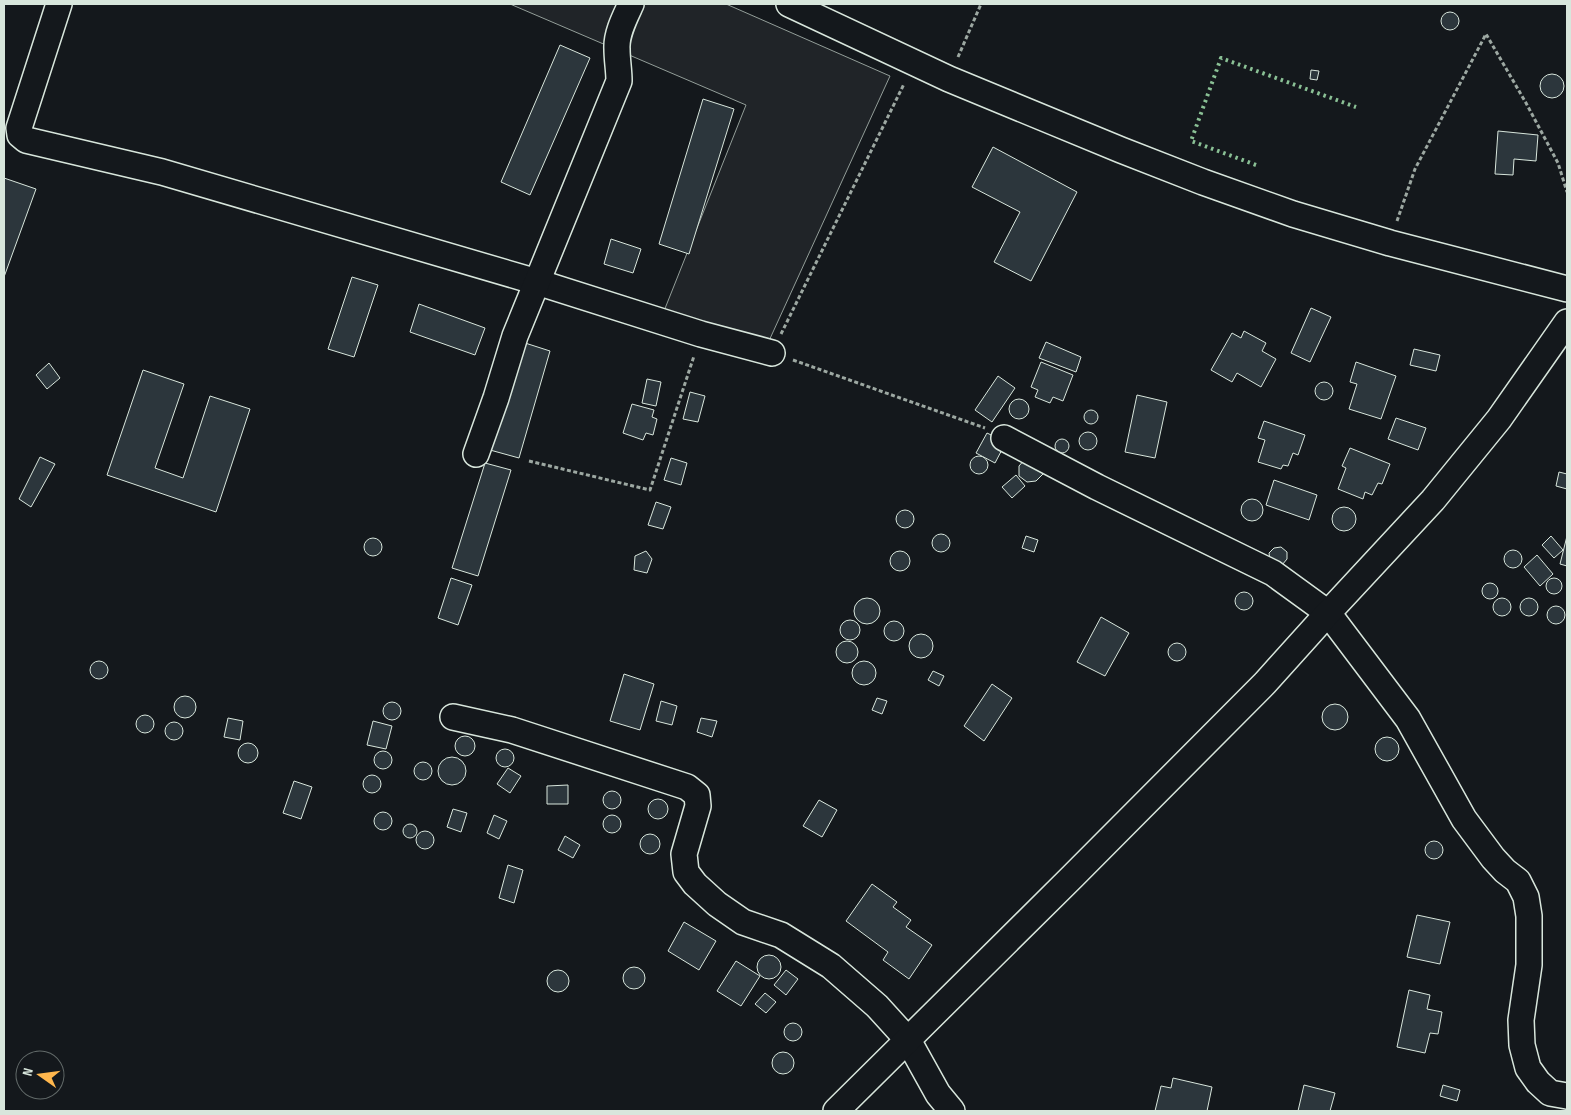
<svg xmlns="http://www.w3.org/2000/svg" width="1571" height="1115" font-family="'Sofia Sans Condensed',sans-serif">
	<rect width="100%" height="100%" fill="#14181c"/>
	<!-- green -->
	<polygon fill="#202428" stroke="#939e99" points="510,4 726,4 890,76 768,343 664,311 746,105"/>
	<!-- building -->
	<g fill="#2c363c" stroke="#d8e6dc">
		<circle cx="1450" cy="21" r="9"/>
		<polygon points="560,45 590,58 530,195 501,182"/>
		<polygon points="1311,70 1319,71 1317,80 1310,79"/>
		<circle cx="1552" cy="86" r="12"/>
		<polygon points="703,99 734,109 689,254 659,244"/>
		<polygon points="1498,131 1538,135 1536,161 1514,159 1513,175 1495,174"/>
		<polygon points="993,147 1077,192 1031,281 994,262 1020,212 972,187"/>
		<polygon points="4,178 36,189 4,277"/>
		<polygon points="611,239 641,249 633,273 604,264"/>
		<polygon points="352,277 378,285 354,357 328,349"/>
		<polygon points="419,304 485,328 475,355 410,332"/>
		<polygon points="1311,308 1331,317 1310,362 1291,353"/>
		<polygon points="1244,331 1266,343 1262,351 1276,359 1261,387 1237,373 1232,382 1211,370 1232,333 1241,338"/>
		<polygon points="522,342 550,351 519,458 490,450"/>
		<polygon points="1046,342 1081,357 1076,372 1039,358"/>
		<polygon points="1414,349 1440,355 1436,371 1410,365"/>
		<polygon points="1041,362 1073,375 1063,401 1053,397 1050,403 1035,397 1038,390 1031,387"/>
		<polygon points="1356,362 1396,376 1381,419 1349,409 1357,384 1350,382"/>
		<polygon points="49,363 60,378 47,389 36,375"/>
		<polygon points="143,370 184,384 155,468 183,478 210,396 250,409 216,512 107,475"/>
		<polygon points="998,376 1015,388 992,422 975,410"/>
		<polygon points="647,379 661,382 656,406 642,403"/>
		<circle cx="1324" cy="391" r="9"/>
		<polygon points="690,392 705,396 698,422 683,419"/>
		<polygon points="1137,395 1167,402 1155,458 1125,452"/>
		<circle cx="1019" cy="409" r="10"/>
		<polygon points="632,404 654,410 652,417 657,419 653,435 646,433 643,440 623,433"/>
		<circle cx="1091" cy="417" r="7"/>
		<polygon points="1396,418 1426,428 1418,450 1388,439"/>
		<polygon points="1264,421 1305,435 1298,455 1293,453 1288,466 1283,465 1281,469 1258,462 1265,440 1258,438"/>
		<circle cx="1088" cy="441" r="9"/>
		<polygon points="987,433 1006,442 995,463 976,453"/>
		<circle cx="1062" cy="446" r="7"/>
		<polygon points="1350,448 1390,464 1382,484 1378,483 1372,495 1365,492 1363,499 1338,489 1346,468 1342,466"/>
		<circle cx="979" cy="465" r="9"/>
		<polygon points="40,457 55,464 31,507 19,499"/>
		<polygon points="671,458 687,463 681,485 664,480"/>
		<polygon points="1025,459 1042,465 1043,474 1036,481 1027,482 1019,476 1019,466"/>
		<polygon points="485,463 511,470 478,576 452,568"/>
		<polygon points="1559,472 1567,474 1567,489 1556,486"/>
		<polygon points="1016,475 1025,486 1012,498 1002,487"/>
		<polygon points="1274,480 1317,495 1309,520 1266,505"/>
		<circle cx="1252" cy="510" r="11"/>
		<polygon points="656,502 671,507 663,529 648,525"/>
		<circle cx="1344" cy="519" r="12"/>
		<circle cx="905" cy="519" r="9"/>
		<circle cx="941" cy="543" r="9"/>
		<polygon points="1026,536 1038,540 1034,552 1022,548"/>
		<polygon points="1551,536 1563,550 1554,558 1542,545"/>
		<polygon points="1567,536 1567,566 1560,564"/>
		<circle cx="373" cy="547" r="9"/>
		<polygon points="1281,547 1287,552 1287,559 1282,565 1270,560 1269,553 1274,548"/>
		<circle cx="1513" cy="559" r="9"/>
		<circle cx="900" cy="561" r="10"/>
		<polygon points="646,551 652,559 647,573 634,570 635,556"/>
		<polygon points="1537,555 1553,574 1540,586 1524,567"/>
		<circle cx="1554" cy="586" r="8"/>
		<polygon points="451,578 472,585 458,625 438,618"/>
		<circle cx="1490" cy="591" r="8"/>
		<circle cx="1244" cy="601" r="9"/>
		<circle cx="867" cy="611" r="13"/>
		<circle cx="1502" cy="607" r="9"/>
		<circle cx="1529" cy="607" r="9"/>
		<circle cx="1556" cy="615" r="9"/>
		<polygon points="1101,617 1129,633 1105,676 1077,662"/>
		<circle cx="850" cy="630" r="10"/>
		<circle cx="894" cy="631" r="10"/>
		<circle cx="921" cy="646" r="12"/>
		<circle cx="847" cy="652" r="11"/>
		<circle cx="1177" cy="652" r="9"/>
		<circle cx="99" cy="670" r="9"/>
		<circle cx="864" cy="673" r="12"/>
		<polygon points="933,671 944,676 939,686 928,680"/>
		<polygon points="624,674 654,684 640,730 610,721"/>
		<polygon points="992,684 1012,698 984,741 964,726"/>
		<circle cx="185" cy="707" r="11"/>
		<polygon points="877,698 887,701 882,714 872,710"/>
		<polygon points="661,701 677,706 672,725 656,721"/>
		<circle cx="392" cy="711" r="9"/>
		<circle cx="1335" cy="717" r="13"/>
		<circle cx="145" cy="724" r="9"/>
		<polygon points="228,718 243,721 240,740 224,737"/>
		<polygon points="701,718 717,721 712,737 697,732"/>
		<polygon points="373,721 392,726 386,749 367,745"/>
		<circle cx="174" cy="731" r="9"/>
		<circle cx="465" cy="746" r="10"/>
		<circle cx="1387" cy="749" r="12"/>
		<circle cx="248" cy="753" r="10"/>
		<circle cx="505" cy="758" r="9"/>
		<circle cx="383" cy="760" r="9"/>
		<circle cx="452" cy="771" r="14"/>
		<circle cx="423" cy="771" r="9"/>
		<polygon points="508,768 521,776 510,793 497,784"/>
		<circle cx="372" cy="784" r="9"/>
		<polygon points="294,781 312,787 301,819 283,813"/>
		<polygon points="568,785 568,804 547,804 547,786"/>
		<circle cx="612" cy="800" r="9"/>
		<circle cx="658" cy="809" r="10"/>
		<polygon points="819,800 837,810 822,837 803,826"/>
		<polygon points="453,809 467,813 461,832 447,827"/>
		<circle cx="383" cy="821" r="9"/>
		<circle cx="612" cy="824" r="9"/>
		<polygon points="494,815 507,821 499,839 487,833"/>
		<circle cx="410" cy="831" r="7"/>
		<circle cx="425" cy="840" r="9"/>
		<circle cx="650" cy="844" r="10"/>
		<polygon points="565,836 580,845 573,858 558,850"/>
		<circle cx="1434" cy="850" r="9"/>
		<polygon points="508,865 523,870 514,903 499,898"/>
		<polygon points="872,884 897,902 893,907 911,920 906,927 932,945 909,979 883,960 888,952 846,921"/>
		<polygon points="1417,915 1450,922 1440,964 1407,957"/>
		<polygon points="684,922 716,941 699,970 668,951"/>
		<circle cx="769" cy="967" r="12"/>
		<polygon points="736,961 760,976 741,1006 717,991"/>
		<circle cx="634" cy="978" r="11"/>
		<circle cx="558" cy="981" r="11"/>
		<polygon points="786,970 798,979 786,995 774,985"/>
		<polygon points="1409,990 1430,995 1427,1009 1442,1012 1438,1034 1430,1033 1425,1053 1397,1047"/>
		<polygon points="765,993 776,1002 766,1013 755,1004"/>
		<circle cx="793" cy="1032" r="9"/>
		<circle cx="783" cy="1063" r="11"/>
		<polygon points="1173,1078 1212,1087 1207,1111 1155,1111 1161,1086 1171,1088"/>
		<polygon points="1304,1085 1335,1093 1330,1111 1298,1111"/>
		<polygon points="1443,1085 1460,1090 1457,1101 1440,1096"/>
	</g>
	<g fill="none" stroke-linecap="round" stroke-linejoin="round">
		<defs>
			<g id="minor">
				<polyline points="59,4 19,128 20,135 26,140 162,172 537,282 701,334 772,353"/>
				<polyline points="789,4 949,79 1121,150 1203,182 1293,214 1390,243 1567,289"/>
				<polyline points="1004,438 1097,487 1273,573 1328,613 1408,719 1464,819 1493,858 1505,871 1518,881 1526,897 1529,916 1529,965 1521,1020 1522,1045 1528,1068 1538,1082 1550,1093 1567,1096"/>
				<path d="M476 454 496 398 515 336 619 81C619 70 617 60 617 49 616 34 625 17 631 4"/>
				<polyline points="453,717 512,730 687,787 697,795 698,806 684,854 686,872 695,884 717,904 743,922 781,935 831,966 877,1006 908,1040 938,1094 952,1111"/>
				<polyline points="836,1111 1073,876 1265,683 1328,613 1433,500 1499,419 1567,322"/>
			</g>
		</defs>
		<!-- minor casing -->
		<use href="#minor" stroke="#d8e6dc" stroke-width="28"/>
		<!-- path -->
		<g stroke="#9da8a2" stroke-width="3" stroke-dasharray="4 2.5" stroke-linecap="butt">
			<polyline points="958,57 981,4"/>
			<polyline points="1397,221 1415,169 1486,34 1526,103 1558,163 1567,192"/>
			<polyline points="781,334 904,84"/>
			<polyline points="793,360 985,428"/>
			<polyline points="529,461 650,490 694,356"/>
		</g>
		<!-- minor -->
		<use href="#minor" stroke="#14181c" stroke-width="25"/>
		<!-- hedge -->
		<polyline stroke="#8ac095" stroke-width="4" stroke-dasharray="2.5 4" stroke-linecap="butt" points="1256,165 1191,141 1221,58 1356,107"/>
	</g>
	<!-- border -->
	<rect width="1571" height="1115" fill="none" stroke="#d8e6dc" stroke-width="10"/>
	<!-- north arrow -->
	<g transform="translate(40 1075) rotate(284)"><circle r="24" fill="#14181c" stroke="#626a69"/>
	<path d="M0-4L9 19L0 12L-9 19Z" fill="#ffb74d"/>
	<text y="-8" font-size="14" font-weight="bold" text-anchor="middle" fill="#d8e6dc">N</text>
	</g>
</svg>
